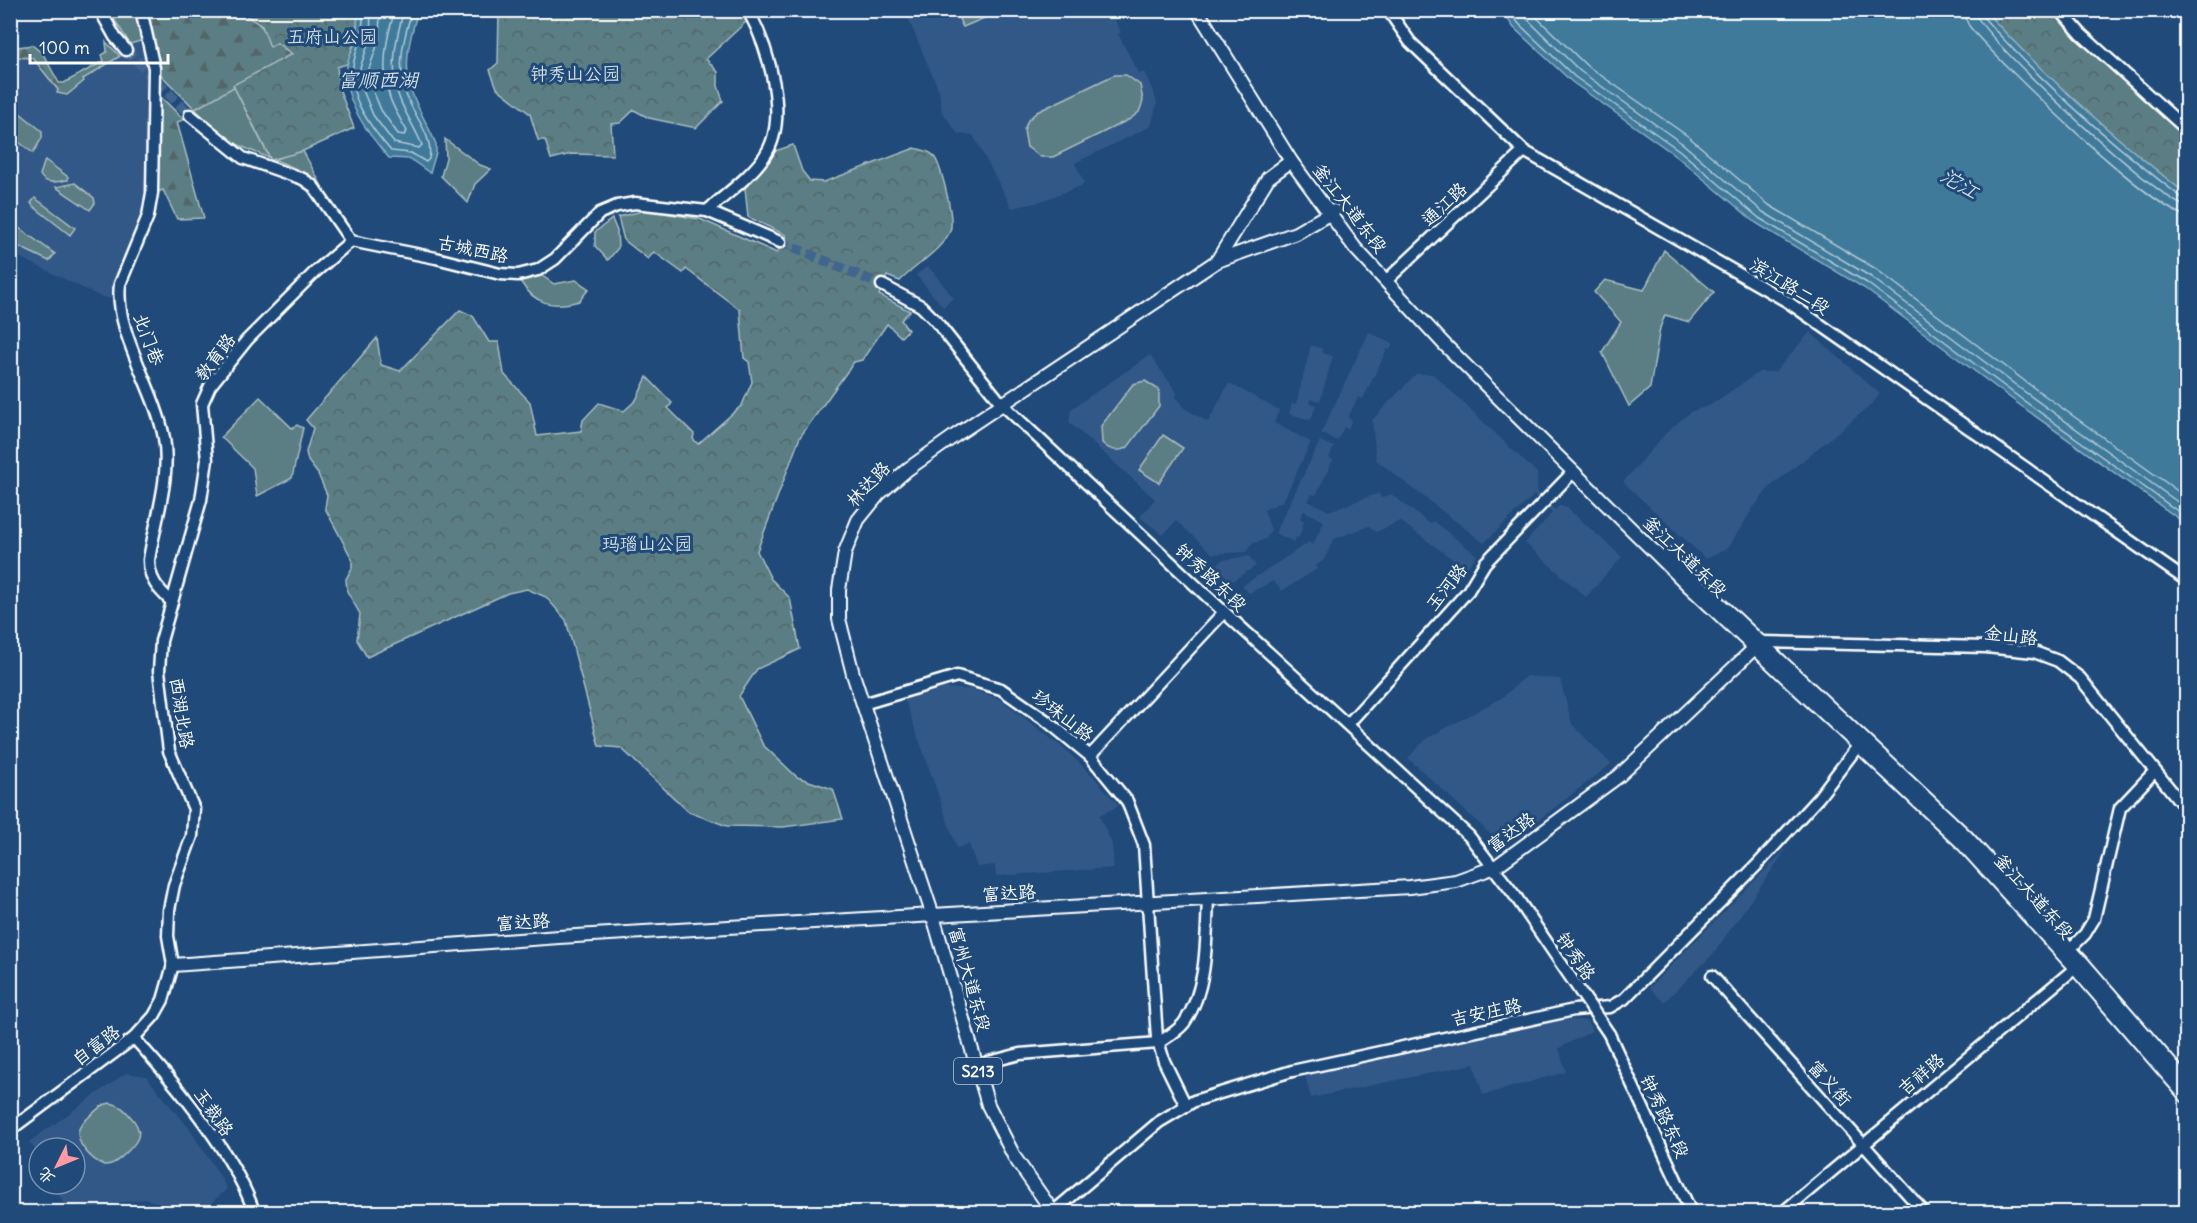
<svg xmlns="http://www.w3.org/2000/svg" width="2197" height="1223" font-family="Delius,'LXGW WenKai TC',sans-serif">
	<defs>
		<pattern id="forest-firs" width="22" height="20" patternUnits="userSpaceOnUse" patternTransform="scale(1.5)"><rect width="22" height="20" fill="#5a7e83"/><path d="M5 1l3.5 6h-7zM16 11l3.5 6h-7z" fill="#536568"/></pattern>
		<pattern id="park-crowns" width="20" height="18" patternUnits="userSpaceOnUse" patternTransform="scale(1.5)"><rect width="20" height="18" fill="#5a7e83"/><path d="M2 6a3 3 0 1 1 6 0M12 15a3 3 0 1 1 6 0" fill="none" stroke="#536568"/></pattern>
	</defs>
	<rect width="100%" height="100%" fill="#1f4a7a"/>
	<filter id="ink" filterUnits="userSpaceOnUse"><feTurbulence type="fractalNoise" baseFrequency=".0167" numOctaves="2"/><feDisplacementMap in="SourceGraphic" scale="12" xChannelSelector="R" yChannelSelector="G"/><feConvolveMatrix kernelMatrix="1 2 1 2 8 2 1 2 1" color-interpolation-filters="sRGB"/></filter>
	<g filter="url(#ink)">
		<!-- built -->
		<g fill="#335888">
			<polygon points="905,11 1110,11 1121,32 1118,34 1139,74 1144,72 1154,93 1157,103 1151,126 1075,163 1084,182 1081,186 1036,203 1012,208 973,135 958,134 942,112 939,91"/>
			<polygon points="139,42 149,72 146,193 138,229 118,274 113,299 99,296 11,253 10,57 33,57 53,85 84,81 83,79 125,53 130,44"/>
			<polygon points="928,266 954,298 943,307 916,275"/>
			<polygon points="1369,332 1393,344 1390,350 1387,349 1363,399 1358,397 1348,418 1352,420 1348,429 1344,427 1337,441 1321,433"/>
			<polygon points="1810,332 1880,394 1870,406 1770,487 1753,508 1728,548 1706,559 1623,482 1667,432 1692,411 1709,406 1759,372 1775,372"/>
			<polygon points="1311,345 1323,349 1322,353 1333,356 1320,401 1310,399 1309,403 1316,405 1311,420 1289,414 1292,403 1296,404"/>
			<polygon points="1150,355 1178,394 1175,396 1184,408 1208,422 1229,383 1279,410 1274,423 1311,442 1283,501 1264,510 1271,530 1266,539 1251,544 1246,552 1213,554 1176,521 1163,535 1140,517 1155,499 1069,422 1071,409"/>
			<polygon points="1416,374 1433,374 1537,473 1537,492 1555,510 1559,506 1565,506 1622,557 1586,597 1525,543 1552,513 1534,495 1484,543 1376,460 1372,420"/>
			<polygon points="1320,441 1334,447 1329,458 1333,460 1316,495 1312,494 1308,501 1329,511 1379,493 1381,498 1391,494 1430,524 1433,521 1477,555 1466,569 1400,521 1376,532 1369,526 1334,539 1324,560 1315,566 1317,569 1282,591 1273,581 1249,593 1242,586 1309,542 1313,545 1324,521 1304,511 1300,518 1304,521 1299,538 1296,537 1294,542 1275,533"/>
			<polygon points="1249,556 1256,566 1232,581 1215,567 1222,560"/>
			<polygon points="1526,676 1560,679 1572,724 1611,764 1514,839 1499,842 1408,758 1426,739 1503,697"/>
			<polygon points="943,688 971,689 1000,699 1067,751 1093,776 1119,806 1099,815 1112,844 1114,868 996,876 995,865 977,867 969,844 957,848 905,700"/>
			<polygon points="1788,847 1714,953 1664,1002 1649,988"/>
			<polygon points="1562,1019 1588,1021 1592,1031 1559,1048 1566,1072 1483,1095 1474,1064 1311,1098 1305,1075"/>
			<polygon points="126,1073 146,1076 188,1127 219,1174 227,1189 201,1212 177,1212 177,1208 145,1199 116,1203 102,1212 89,1212 82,1204 71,1212 50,1184 75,1184 75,1148 39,1148 39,1154 29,1142"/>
		</g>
		<!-- grass -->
		<g fill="#5a7e83" stroke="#acbec1" stroke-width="1.5">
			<polygon points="109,11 135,11 144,40 130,44"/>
			<polygon points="955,11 1001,11 963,27"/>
			<polygon points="1114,75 1126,75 1140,85 1143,101 1139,112 1130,119 1053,157 1041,157 1027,147 1024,130 1028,120 1037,112"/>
			<path d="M233 85 270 159 303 151 323 188C299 163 264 159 235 143 220 135 207 120 195 109Z"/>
			<polygon points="20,113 42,131 42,138 33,153 11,136 11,126"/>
			<polygon points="445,139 480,165 491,169 475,184 468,203 441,176 446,158"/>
			<path d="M45 160 68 177V180C58 181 46 186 40 175Z"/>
			<polygon points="75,183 94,198 95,203 90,210 56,187"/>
			<polygon points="35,198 75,228 70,235 33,206 31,203"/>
			<polygon points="612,219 617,231 618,248 608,260 595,246 595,232"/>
			<polygon points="19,228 55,254 49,261 11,243 11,238"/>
			<polygon points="1664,250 1714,292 1689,322 1665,315 1660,328 1650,388 1629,406 1602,352 1621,322 1594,292 1605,280 1644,290"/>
			<path d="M541 275 554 284 576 280 589 289 579 301C553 308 535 305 520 281Z"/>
			<path d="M1145 381 1159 390V406L1128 447C1118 453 1110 451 1102 443L1101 426 1133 384Z"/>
			<polygon points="260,397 292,428 297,425 303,428 292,478 257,496 253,468 221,437"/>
			<polygon points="1163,435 1183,448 1159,483 1139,470"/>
			<path d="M111 1103C120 1105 124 1109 130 1116 145 1132 139 1141 125 1154 118 1160 114 1165 104 1165 93 1161 74 1143 79 1129 81 1123 87 1119 91 1115 98 1109 102 1104 111 1103Z"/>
		</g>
		<!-- forest -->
		<g fill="url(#forest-firs)" stroke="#acbec1" stroke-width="1.5">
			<polygon points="146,11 239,11 252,17 277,43 292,54 195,109 161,75"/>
			<polygon points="106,42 120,56 83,79 84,81 67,95 57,93 58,90 33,58 11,57 11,48 32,45 43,54 59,83 64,83 104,61 102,55 107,52"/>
			<polygon points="160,96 184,120 177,122 204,218 177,219 163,190 158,192"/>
		</g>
		<!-- park -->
		<g fill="url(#park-crowns)" stroke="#acbec1" stroke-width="1.5">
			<polygon points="239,11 358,11 356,37 347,64 337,67 339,88 354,128 303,151 271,160 233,85 292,54 277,43 270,47 262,26"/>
			<polygon points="660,11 665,15 670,11 740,11 747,21 706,59 718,72 718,86 723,101 696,128 649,118 634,110 620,123 611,124 613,155 571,154 551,159 545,140 538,140 530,114 497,88 490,70 498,63 499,11"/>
			<path d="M1985 11H2051L2079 41 2186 138V194C2115 138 2046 78 1985 11Z"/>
			<path d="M793 145 802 171 810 181 824 182 915 148C921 150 928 150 933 155 941 164 955 219 950 231 943 249 913 267 900 281L887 276 879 295 910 311 901 320 908 330 901 337 887 324 862 360 854 362 800 437 757 551 771 579 790 598 800 649 757 669 739 696 763 745 797 777 833 789 843 819 783 827 727 826 689 812 621 748 599 746 566 620 546 597 527 589 508 593 367 657 357 640 360 614 347 591 346 579 352 568V559L325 508 327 495 318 474 308 461 306 452 313 428 306 420 377 338 381 365 400 371 460 310 473 316 489 342H499L504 374 530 402 537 436 581 431 583 420 599 403 624 411 636 400 647 377 672 403 668 408 694 434 693 439 698 444 742 405 752 382 749 362 744 358 740 310 686 269 683 273 654 252 648 259 624 240 618 217 646 210 700 219 777 253 786 235 748 217 745 188 769 162 775 151Z"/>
		</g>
		<!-- water -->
		<g fill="#417a9a" stroke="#8dafc2" stroke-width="1.5">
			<path d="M358 11H418C410 37 402 66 412 93 419 111 429 127 436 144V153L430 173 410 159 389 158C369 135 341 99 347 66 348 57 354 48 356 39 358 30 357 20 358 11Z"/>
			<path d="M1502 11H1985C2046 78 2115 138 2186 194V524L2017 403 1864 288 1756 223 1675 155 1572 82 1514 28Z"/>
		</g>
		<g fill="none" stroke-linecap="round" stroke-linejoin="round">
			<!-- shore -->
			<g stroke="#b3cad7" stroke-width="1.5">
				<path d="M363 10C364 35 357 44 353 66 346 96 373 130 391 151L411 153 426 162 429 159C434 135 413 116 406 94 396 66 404 38 412 10"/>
				<path d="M371 10 370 39 360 68V83L373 115 394 143 419 148 422 145C415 127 403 111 398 94 390 65 396 38 404 10"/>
				<path d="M380 10 379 40 369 69V81L381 110 398 134 404 135 407 131C401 120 394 110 390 98 380 69 386 39 395 10"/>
				<polyline points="1509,10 1519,24 1575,77 1679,150 1759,218 1867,283 2020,398 2186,517"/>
				<polyline points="1518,10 1580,71 1683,144 1763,212 1871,277 2025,392 2186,508"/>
				<polyline points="1529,10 1586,65 1689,137 1769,205 1876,269 2030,385 2186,497"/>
				<path d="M1964 10C1965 17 1966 22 1970 27 1995 59 2156 214 2186 215"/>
				<path d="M1974 10C1975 32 2164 205 2186 206"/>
				<path d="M1981 10 1983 17C2042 83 2111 143 2181 197L2186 198"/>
			</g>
			<!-- minor-tunnel -->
			<g stroke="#41658e" stroke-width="10" stroke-dasharray="10 5" stroke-linecap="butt">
				<polyline points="126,50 190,115"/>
				<polyline points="780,242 882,285"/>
			</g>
			<defs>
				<g id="minor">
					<polyline points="100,10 115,37 126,50"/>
					<path d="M141 10 154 68 152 193 148 216 120 284C114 332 155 388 164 438 171 477 155 521 149 560 149 580 158 589 172 602"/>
					<polyline points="1388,10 1410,42 1524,151 1788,302 2186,580"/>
					<polyline points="2060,10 2081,34 2186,129"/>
					<polyline points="190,115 243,158 303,179 313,186 351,241"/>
					<path d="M707 211C726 194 749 178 764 157 791 119 768 47 748 10"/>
					<polyline points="351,241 436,258 500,274 518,275 538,270 555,259 600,213 617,206 635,203 707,211 780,242"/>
					<polyline points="1386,281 1524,151"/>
					<polyline points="882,285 921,306 935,320 1001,403 1211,600 1469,836 1516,897"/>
					<polyline points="1761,642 1986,647 2034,652 2058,661 2080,678 2186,809"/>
					<polyline points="863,704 957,676 1001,689 1047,721 1090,756 1127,801 1144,845 1157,1038 1164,1061 1186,1106"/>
					<polyline points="1348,724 1468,591 1485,563 1573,472"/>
					<polyline points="1090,756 1224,612"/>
					<polyline points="2070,949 2085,934 2094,919 2120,808 2154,772"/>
					<polyline points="1712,976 1924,1212"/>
					<polyline points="1609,1034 1691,1212"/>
					<path d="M134 1038C175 1083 235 1155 254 1212"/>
					<path d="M977 1065 1020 1054 1158 1043C1167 1037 1178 1031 1184 1023 1208 989 1206 938 1208 899"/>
					<polyline points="10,1130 134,1038 154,1016 163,1000 173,965 168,936 169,910 174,885 192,836 194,809 169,751 159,671 161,641 201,500 207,460 202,404 210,386 247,340 315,272 351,241"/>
					<polyline points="1053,1212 1159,1122 1194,1101 1292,1071 1574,1010 1610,1007 1624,999 1757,865 1819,797 1858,746"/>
					<polyline points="1783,1212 2080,964"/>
				</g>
				<g id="major">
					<polyline points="1197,10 1291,161 1355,248 1444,344 1690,587 1961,842 2075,968 2186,1096"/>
					<polyline points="1217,261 1268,178 1291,161"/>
					<polyline points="1668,555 1966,836 2082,962 2186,1082"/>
					<polyline points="173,965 559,937 1410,887 1456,881 1495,867 1619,776 1761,642"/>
					<polyline points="1053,1212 1015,1158 988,1105 933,916 853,674 839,619 839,590 845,552 858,520 879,494 908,469 956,435 1217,261 1296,233 1334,211"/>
				</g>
			</defs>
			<!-- minor casing -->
			<use href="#minor" stroke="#fff" stroke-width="15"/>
			<!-- major casing -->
			<use href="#major" stroke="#fff" stroke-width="16"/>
			<!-- minor -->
			<use href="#minor" stroke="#1f4a7a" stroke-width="10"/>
			<!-- major -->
			<use href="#major" stroke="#1f4a7a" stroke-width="12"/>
			<defs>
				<polyline id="minor-bridge" points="1516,897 1609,1034"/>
			</defs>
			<!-- minor-bridge casing -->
			<use href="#minor-bridge" stroke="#fff" stroke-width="15" stroke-linecap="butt"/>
			<!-- minor-bridge -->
			<use href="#minor-bridge" stroke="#1f4a7a" stroke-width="10"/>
		</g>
	</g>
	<g text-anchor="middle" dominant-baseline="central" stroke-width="6" stroke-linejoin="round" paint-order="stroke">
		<!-- shield labels -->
		<rect fill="#1f4a7a" stroke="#bcc9d7" stroke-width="1.5" x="954" y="1058" width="48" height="26" rx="4.5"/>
		<g font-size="16" font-weight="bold" fill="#fff">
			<text x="978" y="1071">S213</text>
		</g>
		<!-- park labels -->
		<g font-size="18" fill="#d6dfe0" stroke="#1f4a7a">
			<text x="332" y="36">五府山公园</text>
			<text x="575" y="73">钟秀山公园</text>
			<text x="647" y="543">玛瑙山公园</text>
		</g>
		<!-- street labels -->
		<g font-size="18" fill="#fff" stroke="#1f4a7a">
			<text transform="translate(1444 204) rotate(-43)">通江路</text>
			<text transform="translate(1350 208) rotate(52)">釜江大道东段</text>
			<text transform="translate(473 249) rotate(12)">古城西路</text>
			<text transform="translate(1790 286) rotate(32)">滨江路二段</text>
			<text transform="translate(149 339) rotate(69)">北门巷</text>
			<text transform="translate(215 357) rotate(-53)">教育路</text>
			<text transform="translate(868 484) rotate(-47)">林达路</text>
			<text transform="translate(1685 556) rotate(44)">釜江大道东段</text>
			<text transform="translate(1211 577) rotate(43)">钟秀路东段</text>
			<text transform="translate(1446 587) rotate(-52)">玉河路</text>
			<text transform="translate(2011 635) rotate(7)">金山路</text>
			<text transform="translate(182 713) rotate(81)">西湖北路</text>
			<text transform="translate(1063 715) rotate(38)">珍珠山路</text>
			<text transform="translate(1511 832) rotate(-36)">富达路</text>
			<text transform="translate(1009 893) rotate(-4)">富达路</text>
			<text transform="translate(2034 896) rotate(48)">釜江大道东段</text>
			<text transform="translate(523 922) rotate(-4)">富达路</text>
			<text transform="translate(1576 956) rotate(56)">钟秀路</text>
			<text transform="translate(970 979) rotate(74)">富州大道东段</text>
			<text transform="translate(1486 1012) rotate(-12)">吉安庄路</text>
			<text transform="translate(96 1045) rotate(-37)">自富路</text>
			<text transform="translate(1921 1074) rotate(-40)">吉祥路</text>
			<text transform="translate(1830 1083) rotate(48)">富义街</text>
			<text transform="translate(214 1112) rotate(55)">玉裁路</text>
			<text transform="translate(1665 1116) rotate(65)">钟秀路东段</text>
		</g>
		<!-- water labels -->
		<g font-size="20" font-style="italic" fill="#d0dee6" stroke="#1f4a7a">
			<text x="378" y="79">富顺西湖</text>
			<text transform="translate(1960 183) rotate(31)">沱江</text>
		</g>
	</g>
	<!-- margin -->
	<rect width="2197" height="1223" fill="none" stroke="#1f4a7a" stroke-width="36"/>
	<rect x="18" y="18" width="2161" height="1187" fill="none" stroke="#fff" stroke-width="2" filter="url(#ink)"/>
	<!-- north arrow -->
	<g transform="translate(57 1166) rotate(227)"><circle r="28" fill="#1f4a7a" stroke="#7992af" stroke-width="1.5"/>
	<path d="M0-4.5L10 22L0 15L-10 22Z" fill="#ff9aa2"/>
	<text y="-9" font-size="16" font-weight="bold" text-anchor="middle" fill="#ffffff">北</text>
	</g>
	<!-- scale -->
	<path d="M30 54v9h138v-9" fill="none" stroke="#ffffff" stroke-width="3"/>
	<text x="39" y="54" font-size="18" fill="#ffffff" stroke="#1f4a7a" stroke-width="4.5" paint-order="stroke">100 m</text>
</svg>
